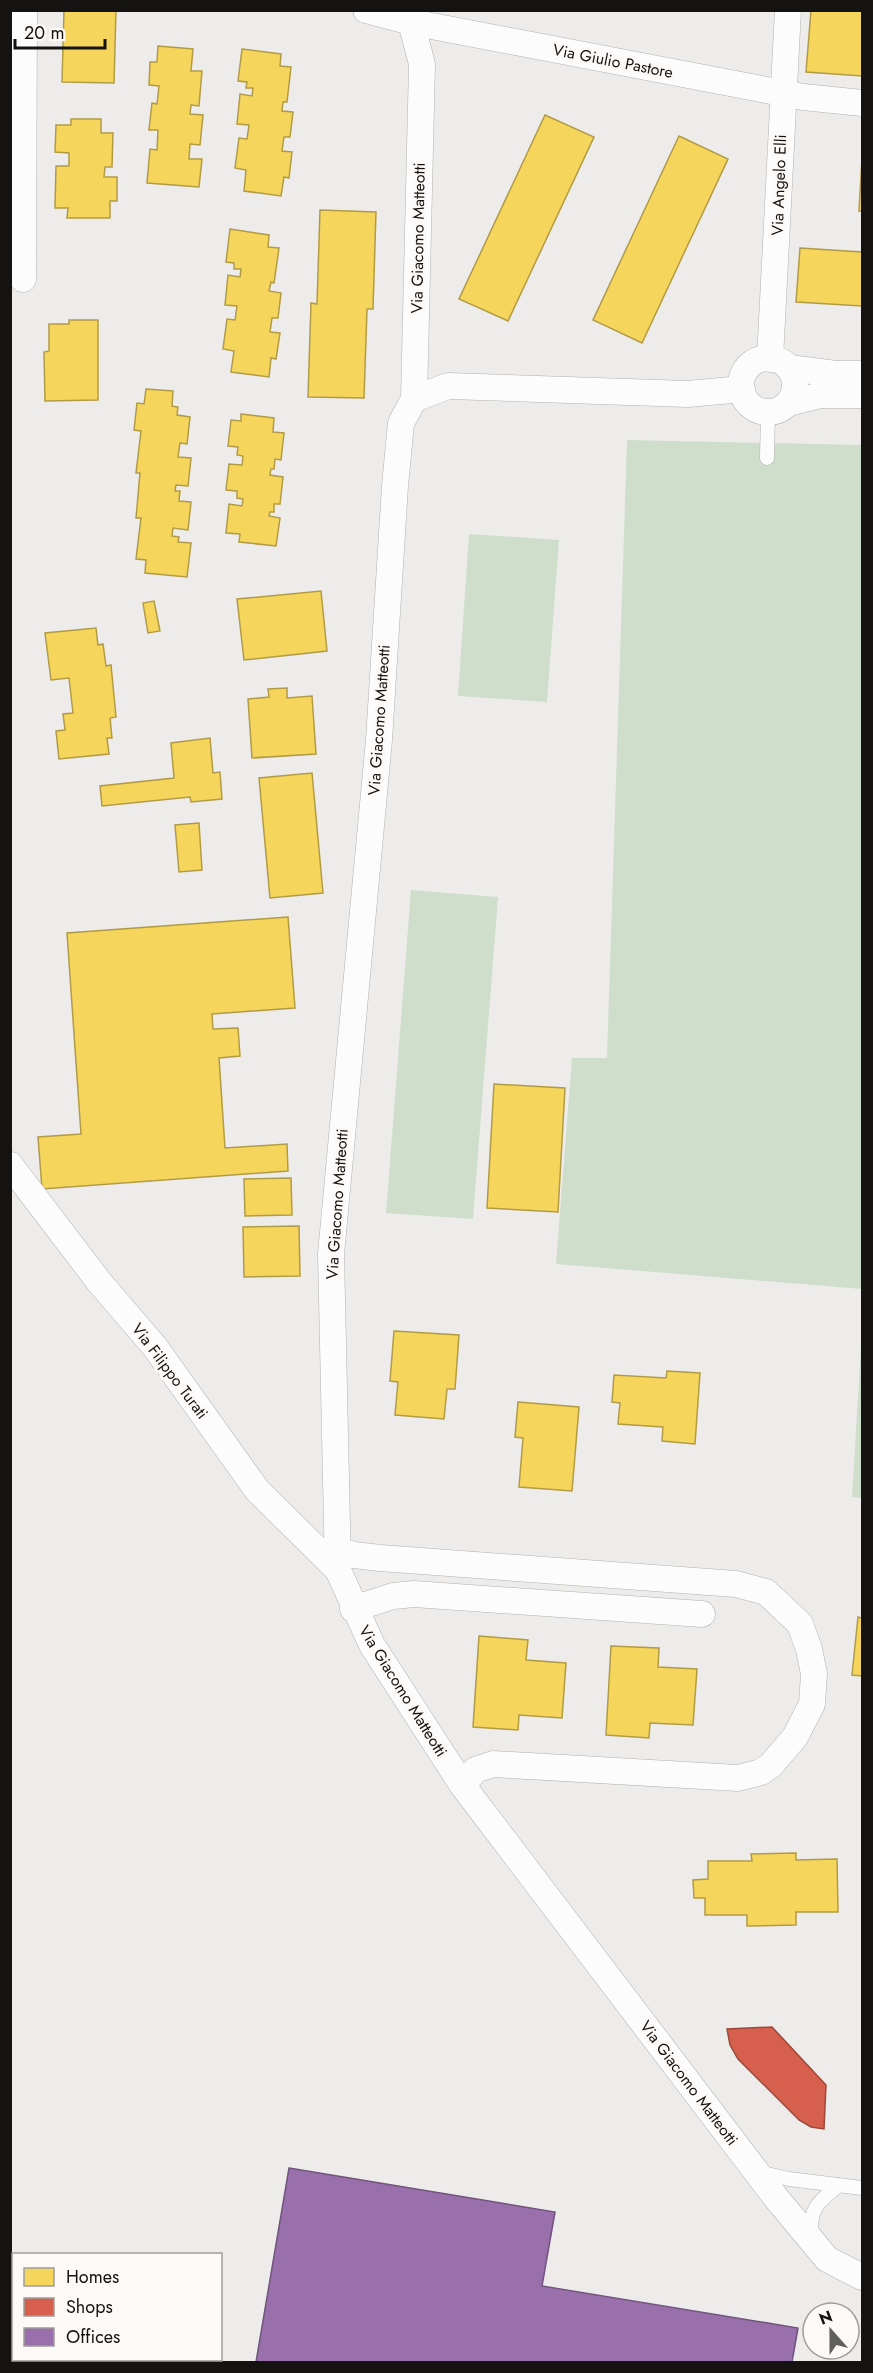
<svg xmlns="http://www.w3.org/2000/svg" width="873" height="2373" font-family="Jost,sans-serif">
	<rect width="100%" height="100%" fill="#eeecea"/>
	<!-- green -->
	<g fill="#cedecb">
		<polygon points="627,440 862,445 862,1289 556,1264 572,1058 607,1058"/>
		<polygon points="469,534 559,540 547,702 458,696"/>
		<polygon points="411,890 498,897 473,1219 386,1213"/>
		<polygon points="861,1347 862,1347 862,1498 852,1497"/>
	</g>
	<!-- homes -->
	<g fill="#f6d55c" stroke="#b29b46" stroke-width="1.5">
		<polygon points="64,10 116,10 114,83 62,82"/>
		<polygon points="811,10 862,10 862,76 806,72"/>
		<polygon points="158,46 193,49 191,71 202,71 199,106 191,105 190,114 203,115 200,145 190,144 189,159 202,159 199,187 147,183 150,149 157,150 158,130 149,130 152,103 157,104 159,86 149,85 150,62 157,62"/>
		<polygon points="242,49 281,54 280,66 291,67 287,102 283,102 282,111 293,112 290,137 284,137 282,151 292,152 289,178 284,177 281,196 244,191 246,170 235,168 239,138 247,139 249,125 237,124 240,94 252,96 253,88 246,88 247,82 238,81"/>
		<polygon points="545,115 594,137 508,321 459,299"/>
		<polygon points="71,119 101,119 101,133 113,133 112,167 105,167 104,177 117,177 117,201 110,201 110,218 67,218 68,208 55,208 56,166 69,166 69,153 55,152 56,125 71,125"/>
		<polygon points="679,136 728,159 642,343 593,320"/>
		<polygon points="862,158 862,211 859,211"/>
		<polygon points="320,210 376,212 373,309 367,309 364,398 308,397 311,303 317,304"/>
		<polygon points="230,229 269,235 268,247 279,248 274,283 271,282 269,291 281,293 278,318 272,318 270,332 280,333 276,359 271,358 269,377 231,372 234,351 223,349 227,319 235,320 237,306 225,305 228,275 240,277 241,269 234,269 234,263 226,262"/>
		<polygon points="800,248 862,252 862,306 796,302"/>
		<polygon points="69,320 98,320 98,400 45,401 44,352 49,351 49,324 69,324"/>
		<polygon points="146,389 173,391 172,406 178,407 177,415 190,417 187,444 180,443 178,457 191,458 188,486 176,485 175,491 180,491 179,501 191,502 188,530 173,528 172,536 179,537 178,542 191,543 187,577 145,573 146,560 136,559 141,518 136,518 140,473 136,473 141,431 134,430 137,403 144,404"/>
		<polygon points="241,414 274,418 273,432 284,433 281,460 275,459 274,469 271,469 270,475 283,477 280,504 274,504 274,512 270,512 269,516 280,518 276,546 239,542 240,534 226,533 229,504 242,506 243,499 237,498 237,491 226,490 229,464 242,465 243,456 237,455 238,447 228,446 231,420 241,421"/>
		<polygon points="321,591 327,651 244,660 237,599"/>
		<polygon points="154,601 160,631 148,633 143,603"/>
		<polygon points="96,628 98,645 103,644 106,666 111,665 116,717 110,718 112,738 107,738 109,754 59,759 56,731 65,730 63,714 73,713 69,678 51,680 45,633"/>
		<polygon points="287,688 287,698 312,696 316,754 252,758 248,699 269,697 268,689"/>
		<polygon points="210,738 213,773 220,772 222,799 191,802 190,797 102,806 100,786 174,778 171,743"/>
		<polygon points="312,773 323,893 270,898 259,778"/>
		<polygon points="199,823 202,870 179,872 175,825"/>
		<polygon points="288,917 295,1008 212,1014 213,1029 238,1028 240,1056 219,1058 225,1148 287,1144 288,1171 42,1189 38,1137 81,1134 67,933"/>
		<polygon points="494,1084 565,1088 558,1212 487,1208"/>
		<polygon points="291,1178 292,1215 245,1216 244,1179"/>
		<polygon points="299,1226 300,1276 244,1277 243,1227"/>
		<polygon points="394,1331 459,1335 455,1389 447,1389 444,1419 395,1415 398,1382 390,1381"/>
		<polygon points="667,1371 700,1373 695,1444 662,1441 663,1427 618,1424 620,1403 612,1402 614,1375 666,1378"/>
		<polygon points="518,1402 579,1407 572,1491 519,1487 523,1438 515,1437"/>
		<polygon points="858,1617 862,1618 862,1676 852,1675"/>
		<polygon points="479,1636 528,1640 526,1660 566,1663 562,1718 519,1715 518,1730 473,1727"/>
		<polygon points="611,1646 659,1648 658,1667 697,1669 693,1725 650,1723 649,1738 606,1735"/>
		<polygon points="796,1853 796,1860 837,1859 838,1912 796,1912 796,1925 747,1926 747,1915 705,1915 705,1898 694,1898 693,1880 708,1879 708,1861 752,1861 751,1854"/>
	</g>
	<!-- shops -->
	<polygon fill="#d6604d" stroke="#9c493b" stroke-width="1.5" points="772,2027 826,2085 824,2129 811,2127 799,2120 738,2059 730,2045 727,2029"/>
	<!-- offices -->
	<polygon fill="#9970ab" stroke="#71547d" stroke-width="1.5" points="289,2168 555,2212 542,2286 798,2328 792,2362 256,2362"/>
	<g fill="none" stroke-linecap="round" stroke-linejoin="round">
		<defs>
			<g id="lane">
				<polyline points="767,458 768,412"/>
				<polyline points="758,2172 789,2179 862,2188"/>
				<path d="M812 2235C808 2209 820 2200 839 2185"/>
			</g>
			<g id="street">
				<polyline points="366,10 411,22 803,97 862,103"/>
				<polyline points="411,22 422,64 414,399 401,423 395,486 379,740 331,1254 338,1570 372,1645 463,1786 777,2199 827,2259 862,2277"/>
				<polyline points="23,279 24,10"/>
				<circle cx="768" cy="385" r="27"/>
				<polyline points="770,359 788,10"/>
				<polyline points="789,368 836,374 862,374"/>
				<polyline points="414,399 448,386 688,394 742,389"/>
				<polyline points="789,403 821,395 862,395"/>
				<polyline points="10,1165 100,1283 155,1347 257,1490 338,1570"/>
				<polyline points="337,1550 354,1555 380,1558 736,1584 766,1592 800,1624 809,1649 814,1674 812,1704 795,1737 771,1765 761,1772 738,1778 493,1764 475,1770 463,1786"/>
				<polyline points="353,1609 393,1596 414,1594 702,1614"/>
			</g>
		</defs>
		<!-- lane casing -->
		<use href="#lane" stroke="#b2b1b0" stroke-width="15"/>
		<!-- street casing -->
		<use href="#street" stroke="#b2b1b0" stroke-width="27"/>
		<!-- lane -->
		<use href="#lane" stroke="#fcfcfc" stroke-width="14"/>
		<!-- street -->
		<use href="#street" stroke="#fcfcfc" stroke-width="26"/>
	</g>
	<g text-anchor="middle" dominant-baseline="central" stroke-width="6" stroke-linejoin="round" paint-order="stroke">
		<!-- street labels -->
		<g font-size="16" fill="#141312" stroke="#fcf9f6">
			<text transform="translate(613 61) rotate(11)">Via Giulio Pastore</text>
			<text transform="translate(779 185) rotate(-88)">Via Angelo Elli</text>
			<text transform="translate(418 238) rotate(-89)">Via Giacomo Matteotti</text>
			<text transform="translate(379 720) rotate(-86)">Via Giacomo Matteotti</text>
			<text transform="translate(337 1204) rotate(-86)">Via Giacomo Matteotti</text>
			<text transform="translate(170 1371) rotate(53)">Via Filippo Turati</text>
			<text transform="translate(403 1691) rotate(58)">Via Giacomo Matteotti</text>
			<text transform="translate(689 2083) rotate(53)">Via Giacomo Matteotti</text>
		</g>
	</g>
	<!-- border -->
	<rect width="873" height="2373" fill="none" stroke="#141312" stroke-width="24"/>
	<!-- legend -->
	<rect x="12" y="2253" width="210" height="108" fill="#fcf9f6" stroke="#9f9d9b" stroke-width="1.5"/>
	<rect x="24" y="2268" width="30" height="18" fill="#f6d55c" stroke="#9f9d9b" stroke-width="1.5"/>
	<text x="66" y="2283" font-size="18" fill="#141312">Homes</text>
	<rect x="24" y="2298" width="30" height="18" fill="#d6604d" stroke="#9f9d9b" stroke-width="1.5"/>
	<text x="66" y="2313" font-size="18" fill="#141312">Shops</text>
	<rect x="24" y="2328" width="30" height="18" fill="#9970ab" stroke="#9f9d9b" stroke-width="1.5"/>
	<text x="66" y="2343" font-size="18" fill="#141312">Offices</text>
	<!-- north arrow -->
	<g transform="translate(831 2331) rotate(339)"><circle r="28" fill="#fcf9f6" stroke="#9f9d9b" stroke-width="1.5"/>
	<path d="M0-4.5L10 22L0 15L-10 22Z" fill="#605f5e"/>
	<text y="-9" font-size="16" font-weight="bold" text-anchor="middle" fill="#141312">N</text>
	</g>
	<!-- scale -->
	<path d="M15 39v9h90v-9" fill="none" stroke="#141312" stroke-width="3"/>
	<text x="24" y="39" font-size="18" fill="#141312" stroke="#fcf9f6" stroke-width="4.5" paint-order="stroke">20 m</text>
</svg>
